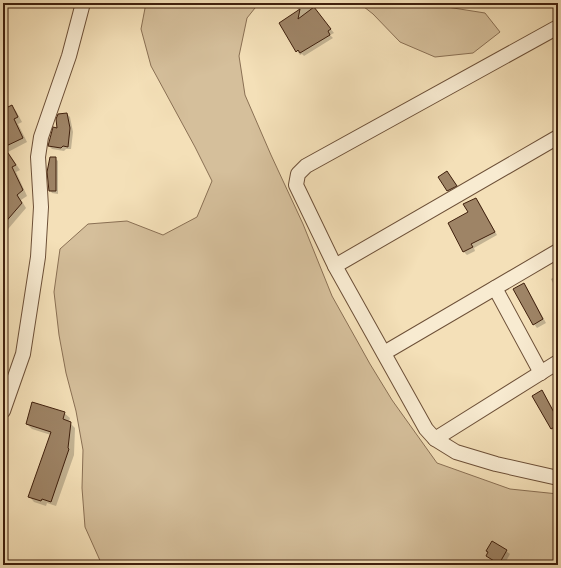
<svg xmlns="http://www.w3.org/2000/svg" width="561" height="568" font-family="'IM FELL DW Pica',serif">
	<rect width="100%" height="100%" fill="#f4e0b8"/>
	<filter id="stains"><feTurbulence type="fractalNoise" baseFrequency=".005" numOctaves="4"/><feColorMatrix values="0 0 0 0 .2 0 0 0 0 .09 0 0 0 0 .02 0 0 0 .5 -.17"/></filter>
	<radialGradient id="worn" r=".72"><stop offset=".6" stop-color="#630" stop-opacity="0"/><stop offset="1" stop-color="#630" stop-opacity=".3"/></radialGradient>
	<!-- green -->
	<g fill="#d5bf9b" stroke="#8a7054">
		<polygon points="146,3 259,3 247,18 239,56 245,95 271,155 303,224 332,296 370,364 392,400 437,463 510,489 558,494 558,565 102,565 85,527 82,488 83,450 76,411 66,373 59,335 54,292 60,249 88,224 127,221 163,235 197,217 212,181 195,147 151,66 141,29"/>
		<polygon points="359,3 436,3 447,7 485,13 500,32 473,53 435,57 400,42 373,14"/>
	</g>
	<!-- shadow -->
	<g fill="#0003">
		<polygon points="303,3 310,3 334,33 330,35 333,38 304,56 302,54 300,55 297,51 280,24 299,11 297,8"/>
		<polygon points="11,106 16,111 22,122 18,124 27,142 8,152 20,170 16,172 27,196 21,200 26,208 3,235 3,110"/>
		<polygon points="67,114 70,117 73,132 71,149 66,149 64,151 52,149 49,146"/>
		<polygon points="55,158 58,161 58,194 52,193 50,190"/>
		<polygon points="447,172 460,189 451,194 439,177"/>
		<polygon points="476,199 479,202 497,235 474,248 475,251 467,255 464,252 449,223 469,213"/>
		<polygon points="558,275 558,293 551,279"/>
		<polygon points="524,284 527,288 546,323 537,328 534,324"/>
		<polygon points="541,392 545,395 558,419 558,430 555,432 551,428"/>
		<polygon points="64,413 70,418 69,422 75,428 74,455 56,506 47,503 46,506 34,502 29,496 51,435 32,429 27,424"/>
		<polygon points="493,542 510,554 504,565 501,565 487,556"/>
	</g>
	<!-- building -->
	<g fill="#9e8466" stroke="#40200d">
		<polygon points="314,7 331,29 328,31 330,35 300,53 298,50 296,52 279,23 300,9 298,19"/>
		<polygon points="3,96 8,107 12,105 18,117 14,119 23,138 4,147 16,165 12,167 23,190 17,195 22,203 3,225"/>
		<polygon points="67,113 70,128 68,147 63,146 61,148 48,146 53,127 57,128 56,119 58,114"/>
		<polygon points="50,157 56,157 56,191 49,191 47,172"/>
		<polygon points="447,171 457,186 447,191 438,177"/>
		<polygon points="476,198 495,232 471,244 473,247 463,252 448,223 468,212 463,204"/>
		<polygon points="524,283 543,319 533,325 513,289"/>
		<polygon points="542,390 558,420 558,425 551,429 532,396"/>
		<polygon points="32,402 65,412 63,419 71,422 68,448 69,449 51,502 42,499 41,501 28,497 51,432 26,424"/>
		<polygon points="492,541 507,550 499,564 486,556 488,552 486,551"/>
	</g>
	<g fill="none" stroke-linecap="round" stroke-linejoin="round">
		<defs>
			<g id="minor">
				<polyline points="558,27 306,166 298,174 296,185 335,266 426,429 435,439 456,452 496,464 558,478"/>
				<polyline points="335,266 558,137"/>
				<polyline points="495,288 541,373"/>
				<polyline points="384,353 558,251"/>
				<polyline points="3,411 23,354 38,257 41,207 38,157 41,137 69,56 83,3"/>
				<polyline points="435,439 558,362"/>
			</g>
		</defs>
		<!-- minor casing -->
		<use href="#minor" stroke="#6d5038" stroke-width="16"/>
		<!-- minor -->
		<use href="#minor" stroke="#f8ebd1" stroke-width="14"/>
	</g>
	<!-- margin -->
	<rect width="561" height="568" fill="none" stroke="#f4e0b8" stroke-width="16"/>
	<rect x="4" y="4" width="553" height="560" fill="none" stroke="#40200d" stroke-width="2"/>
	<rect x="8" y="8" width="545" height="552" fill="none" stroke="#40200d"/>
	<rect width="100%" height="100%" filter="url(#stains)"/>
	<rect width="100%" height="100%" fill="url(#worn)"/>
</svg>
